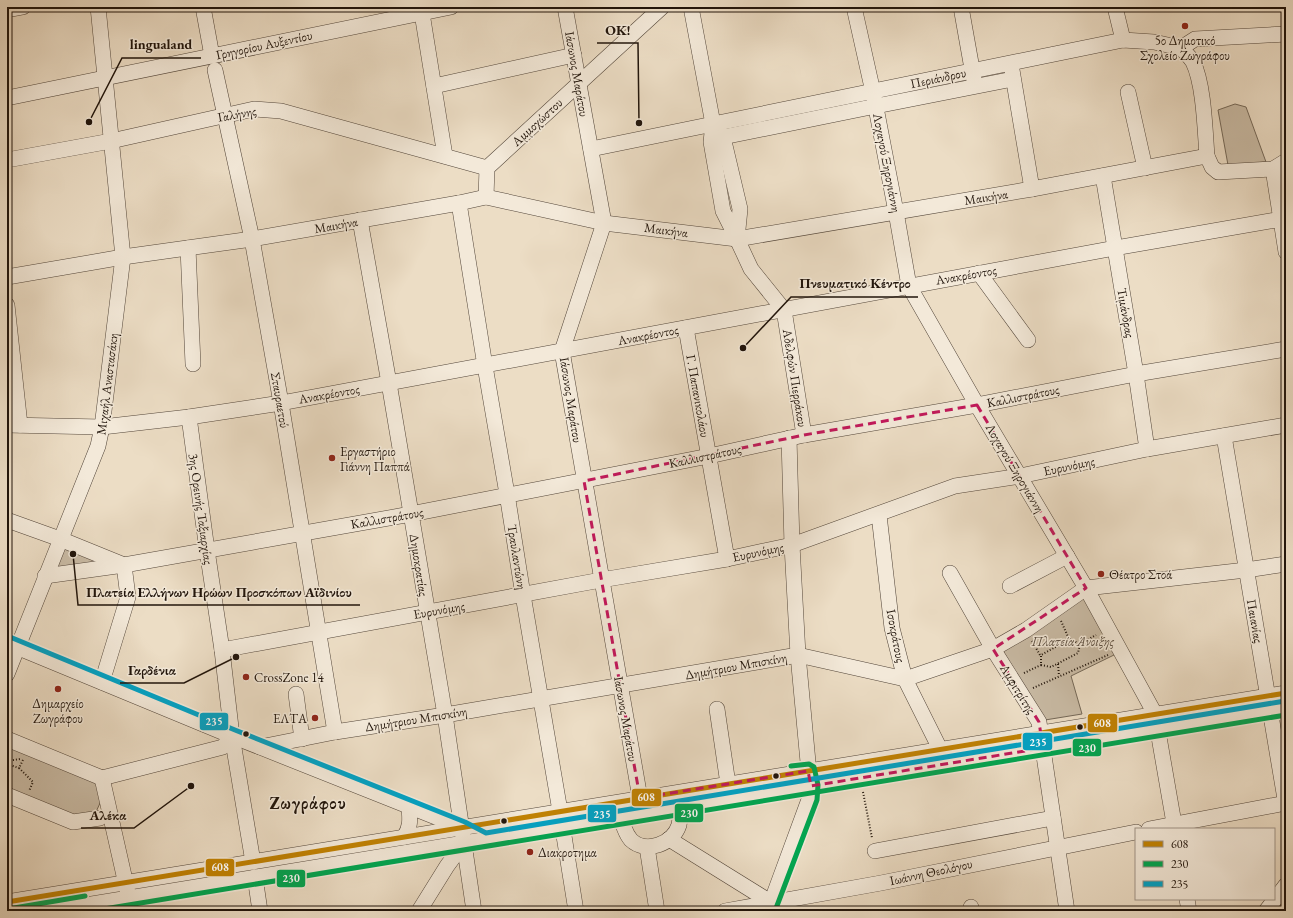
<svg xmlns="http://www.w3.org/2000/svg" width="1293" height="918" font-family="'EB Garamond',serif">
	<rect width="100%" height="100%" fill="#ecddc5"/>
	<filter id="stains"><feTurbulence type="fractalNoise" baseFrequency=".005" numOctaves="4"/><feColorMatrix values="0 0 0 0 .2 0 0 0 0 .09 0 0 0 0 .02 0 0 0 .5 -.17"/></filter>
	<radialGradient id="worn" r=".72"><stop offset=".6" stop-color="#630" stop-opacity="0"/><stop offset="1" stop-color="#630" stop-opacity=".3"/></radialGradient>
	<!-- green -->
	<g fill="#c9bba5" stroke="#746858">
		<polygon points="1235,104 1246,107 1266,162 1228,165 1218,110"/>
		<polygon points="63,545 112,564 50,572"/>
		<polygon points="1083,596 1116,654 1071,676 1082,714 1045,720 1003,651"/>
		<polygon points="7,743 96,781 101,801 95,814 74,818 7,790"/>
		<polygon points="428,841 428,842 136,890 135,888"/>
		<polygon points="106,893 106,895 25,908 24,907"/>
	</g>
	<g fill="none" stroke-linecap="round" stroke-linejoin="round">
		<defs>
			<g id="minor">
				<polyline points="203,7 212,56"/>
				<polyline points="421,7 445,156"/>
				<polyline points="565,7 604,223 562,351 640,798"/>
				<polyline points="691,7 713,124 711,142 723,211 737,239"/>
				<polyline points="854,7 873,92 896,212 909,286 977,405 1086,588 1155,714 1175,829"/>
				<polyline points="961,7 974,80"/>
				<polyline points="1115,7 1123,40"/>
				<polyline points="7,10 23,7"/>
				<path d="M1181 48C1185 52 1190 57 1193 62 1204 84 1205 131 1207 156"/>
				<polyline points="215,70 252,239 281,403 335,732"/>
				<polyline points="1012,70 1032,189"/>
				<polyline points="434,86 574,55"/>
				<polyline points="1128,92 1145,168"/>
				<polyline points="7,98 451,7"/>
				<polyline points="713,124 723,137 740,209 737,239 751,269 784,310 804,435"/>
				<polyline points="723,137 876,106 1013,79"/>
				<polyline points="591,149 1123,40 1154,42 1181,48 1195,39 1286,34"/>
				<polyline points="7,160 111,141 254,109 281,111 487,168"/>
				<polyline points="1273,169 1286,252"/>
				<polyline points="1103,176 1136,374 1147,449"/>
				<polyline points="486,197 487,168 662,7"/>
				<polyline points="459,203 485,366 507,494 523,595 560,811 576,911"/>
				<polyline points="360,220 389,383 445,715 474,911"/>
				<polyline points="188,248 193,364"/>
				<polyline points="979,273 1028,340"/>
				<polyline points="7,277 123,257 252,239 459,203 486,197 604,223 737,239 1032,189 1207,156 1212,167 1218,172 1273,169 1286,161"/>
				<polyline points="7,305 20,425"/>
				<polyline points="686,328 727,559"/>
				<polyline points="189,417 207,550 222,650 232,736 253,862"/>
				<polyline points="7,425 102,427 189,417 281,403 1115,248 1276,220 1286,222"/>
				<polyline points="1224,436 1286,805"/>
				<polyline points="879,515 892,628 905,679 940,749"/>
				<polyline points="7,520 60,539 124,565 128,597 102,682"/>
				<polyline points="950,573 993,649 1039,722 1067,911"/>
				<polyline points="45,576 124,565 411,514 709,456 804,435 977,405 1136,374 1286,349"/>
				<polyline points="1010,586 1067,556"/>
				<polyline points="7,643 232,736 461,827"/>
				<polyline points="222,650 601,580 727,559 792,545 955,486 1020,476 1147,449 1286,425"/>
				<polyline points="7,674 98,446 102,427 123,257 98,7"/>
				<polyline points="296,694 302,739"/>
				<polyline points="717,709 728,784"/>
				<polyline points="7,739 102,778"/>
				<polyline points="260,747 335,732 445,715 798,655 905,679 993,649 1026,630 1086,588 1246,570 1286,564"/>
				<polyline points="102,778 223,747 232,736"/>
				<polyline points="102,778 132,911"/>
				<polyline points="7,795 73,822 100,818"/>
				<path d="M619 809C621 819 624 832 631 840 646 854 673 844 679 825 681 817 679 806 679 798"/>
				<polyline points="1149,829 1286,803"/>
				<path d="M404 837C411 827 410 819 409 807"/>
				<polyline points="669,839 785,911"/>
				<polyline points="647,847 657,911"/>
				<polyline points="875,851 1053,818"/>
				<polyline points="255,877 260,911"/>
				<polyline points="1187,899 1189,911"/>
				<polyline points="7,902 1286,693"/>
				<polyline points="971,907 972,911"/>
				<polyline points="49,911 1286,708"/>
				<polyline points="419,911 447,866 464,843"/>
				<polyline points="725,911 881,883 1136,832"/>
				<polyline points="768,911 811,794 798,655 792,545 789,438"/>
				<polyline points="1266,911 1286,885"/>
			</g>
		</defs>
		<!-- minor casing -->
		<use href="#minor" stroke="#53463a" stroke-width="16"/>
		<!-- path -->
		<g stroke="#20140b" stroke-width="2" stroke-dasharray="1 2" stroke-linecap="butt">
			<polyline points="1061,621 1069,639"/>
			<polygon points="1070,639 1080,644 1078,653 1051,667 1041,665 1041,655"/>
			<polyline points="1032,641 1040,655"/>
			<polyline points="1080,644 1096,635"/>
			<polyline points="1058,664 1059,676"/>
			<polyline points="1024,673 1041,665"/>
			<polyline points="1033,688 1108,655"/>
			<polyline points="23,760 19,768 33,782 29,791"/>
			<polyline points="7,761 20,759"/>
			<polyline points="7,764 19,768"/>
			<polyline points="863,792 872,838"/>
		</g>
		<!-- minor -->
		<use href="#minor" stroke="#f3e9d9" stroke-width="15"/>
		<defs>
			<polyline id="bus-1" points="7,902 1286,693"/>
			<g id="bus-2">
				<polyline points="8,909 85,896"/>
				<polyline points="92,911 1286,715"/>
				<polyline points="775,911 817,800 818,785 814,767 809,764 791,766"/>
			</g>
			<polyline id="bus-3" points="10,637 235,730 465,822 486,833 1285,701"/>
		</defs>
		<!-- bus-1 casing -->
		<use href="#bus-1" stroke="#f3e9d9" stroke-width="8"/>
		<!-- bus-2 casing -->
		<use href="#bus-2" stroke="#f3e9d9" stroke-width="8"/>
		<!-- bus-3 casing -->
		<use href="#bus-3" stroke="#f3e9d9" stroke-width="8"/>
		<!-- bus-1 -->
		<use href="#bus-1" stroke="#c18203" stroke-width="5"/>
		<!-- bus-2 -->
		<use href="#bus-2" stroke="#00a651" stroke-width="5"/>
		<!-- bus-3 -->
		<use href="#bus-3" stroke="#02a2c4" stroke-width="5"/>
	</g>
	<!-- marked area -->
	<path fill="none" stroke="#c2185b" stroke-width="3" stroke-dasharray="8 5" stroke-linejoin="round" d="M977 405 1086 588 993 649 1039 722 1043 748 811 786 808 771 640 798 584 481 804 435Z"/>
	<!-- markers -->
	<g fill="#8f2418" stroke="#f3e9d9" stroke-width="1.5">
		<circle cx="1185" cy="26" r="4"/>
		<circle cx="332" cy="458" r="4"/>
		<circle cx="1101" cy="574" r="4"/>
		<circle cx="246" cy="677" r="4"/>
		<circle cx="58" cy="689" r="4"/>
		<circle cx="315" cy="718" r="4"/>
		<circle cx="530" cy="852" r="4"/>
	</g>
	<g fill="#20140b" stroke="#f3e9d9" stroke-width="1.5">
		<circle cx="1080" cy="727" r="3.5"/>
		<circle cx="246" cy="734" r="3.5"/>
		<circle cx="776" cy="776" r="3.5"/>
		<circle cx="504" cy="821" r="3.5"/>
	</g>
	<g text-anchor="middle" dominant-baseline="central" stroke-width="3" stroke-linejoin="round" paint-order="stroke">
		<!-- poi labels -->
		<g font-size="13" fill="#20140b" stroke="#f3e9d9" text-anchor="start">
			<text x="1185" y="40" text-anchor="middle">5ο Δημοτικό<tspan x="1185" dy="15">Σχολείο Ζωγράφου</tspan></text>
			<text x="340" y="451">Εργαστήριο<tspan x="340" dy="15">Γιάννη Παππά</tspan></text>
			<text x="1109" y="574">Θέατρο Στοά</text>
			<text x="254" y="677">CrossZone 14</text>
			<text x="58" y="703" text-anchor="middle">Δημαρχείο<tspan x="58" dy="15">Ζωγράφου</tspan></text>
			<text x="307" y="718" text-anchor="end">ΕΛΤΑ</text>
			<text x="538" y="852">Διακροτημα</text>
		</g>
		<!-- street labels -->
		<g font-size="13" fill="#20140b" stroke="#f3e9d9">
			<text transform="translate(264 45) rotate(-12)">Γρηγορίου Αυξεντίου</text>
			<text transform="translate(577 74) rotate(80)">Ιάσωνος Μαράτου</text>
			<text transform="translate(938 78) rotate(-12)">Περιάνδρου</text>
			<text transform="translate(237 114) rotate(-10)">Γαλήνης</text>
			<text transform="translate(537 122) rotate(-43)">Αμμοχώστου</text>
			<text transform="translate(887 163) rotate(79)">Λοχαγού Ξηρογιάννη</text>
			<text transform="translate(986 197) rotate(-9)">Μαικήνα</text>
			<text transform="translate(336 225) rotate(-10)">Μαικήνα</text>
			<text transform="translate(666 230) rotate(7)">Μαικήνα</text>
			<text transform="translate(966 275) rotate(-10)">Ανακρέοντος</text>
			<text transform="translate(1126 313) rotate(80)">Τιμάνδρας</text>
			<text transform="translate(648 335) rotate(-11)">Ανακρέοντος</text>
			<text transform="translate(795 378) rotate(81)">Αδελφών Πιερράκου</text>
			<text transform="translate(107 384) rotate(-83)">Μιχαήλ Αναστασάκη</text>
			<text transform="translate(329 394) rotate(-10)">Ανακρέοντος</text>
			<text transform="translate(698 396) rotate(80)">Γ. Παπανικολάου</text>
			<text transform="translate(1023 396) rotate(-11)">Καλλιστράτους</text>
			<text transform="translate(280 400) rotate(80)">Σταυραετού</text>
			<text transform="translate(571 400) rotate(81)">Ιάσωνος Μαράτου</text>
			<text transform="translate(705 456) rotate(-12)">Καλλιστράτους</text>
			<text transform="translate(1069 466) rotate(-12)">Ευρυνόμης</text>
			<text transform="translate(1015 468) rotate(59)">Λοχαγού Ξηρογιάννη</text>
			<text transform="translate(201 509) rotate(82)">3ης Ορεινής Ταξιαρχίας</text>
			<text transform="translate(387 518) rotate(-10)">Καλλιστράτους</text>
			<text transform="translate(758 552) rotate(-12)">Ευρυνόμης</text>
			<text transform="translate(517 557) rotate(81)">Τραυλαντώνη</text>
			<text transform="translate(419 565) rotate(81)">Δημοκρατίας</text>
			<text transform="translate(439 610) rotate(-10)">Ευρυνόμης</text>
			<text transform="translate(1255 621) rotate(80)">Παιανίας</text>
			<text transform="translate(896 636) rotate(79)">Ισοκράτους</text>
			<text transform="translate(736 666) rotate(-10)">Δημήτριου Μπισκίνη</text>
			<text transform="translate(1018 689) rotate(58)">Αμφιτρίτης</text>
			<text transform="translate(416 719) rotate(-9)">Δημήτριου Μπισκίνη</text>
			<text transform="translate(626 719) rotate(80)">Ιάσωνος Μαράτου</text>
			<text transform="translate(931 872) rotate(-12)">Ιωάννη Θεολόγου</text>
		</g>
		<!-- park labels -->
		<g font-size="13" font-style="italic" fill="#5b4e41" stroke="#f3e9d9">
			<text x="1073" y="641">Πλατεία Άνοιξης</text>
		</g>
		<!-- district labels -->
		<g font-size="17" font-weight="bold" letter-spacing="1" fill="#20140b" stroke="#f3e9d9">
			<text x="308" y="803">Ζωγράφου</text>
		</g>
	</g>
	<!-- callouts -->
	<path fill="none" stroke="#20140b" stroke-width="1.5" d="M639 123L638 43H597M89 122L122 58H201M743 348L791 297H918M73 554L78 605H360M236 657L184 683H120M191 786L134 828H81"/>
	<g fill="#20140b" stroke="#f3e9d9" stroke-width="1.5">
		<circle cx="639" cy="123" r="4"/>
		<circle cx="89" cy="122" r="4"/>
		<circle cx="743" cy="348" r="4"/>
		<circle cx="73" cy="554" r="4"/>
		<circle cx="236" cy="657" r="4"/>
		<circle cx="191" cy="786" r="4"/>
	</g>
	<g font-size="14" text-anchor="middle" font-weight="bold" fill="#20140b" stroke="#f3e9d9" stroke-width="3" stroke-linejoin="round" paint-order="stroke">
		<text x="618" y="35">ΟΚ!</text>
		<text x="161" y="49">lingualand</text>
		<text x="855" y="288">Πνευματικό Κέντρο</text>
		<text x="219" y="597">Πλατεία Ελλήνων Ηρώων Προσκόπων Αϊδινίου</text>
		<text x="152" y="675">Γαρδένια</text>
		<text x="108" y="820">Αλέκα</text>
	</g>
	<g stroke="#f3e9d9" stroke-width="1.5">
		<rect x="199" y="712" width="30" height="19" rx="4" fill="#02a2c4"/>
		<rect x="1087" y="713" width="31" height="20" rx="4" fill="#c18203"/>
		<rect x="1022" y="732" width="31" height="19" rx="4" fill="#02a2c4"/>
		<rect x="1072" y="738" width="30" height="19" rx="4" fill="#00a651"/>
		<rect x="631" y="788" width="31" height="19" rx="4" fill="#c18203"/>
		<rect x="674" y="803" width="30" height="20" rx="4" fill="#00a651"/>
		<rect x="587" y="804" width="30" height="19" rx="4" fill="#02a2c4"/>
		<rect x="205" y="858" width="30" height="19" rx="4" fill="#c18203"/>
		<rect x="276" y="869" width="30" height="19" rx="4" fill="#00a651"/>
	</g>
	<g font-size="11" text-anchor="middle" font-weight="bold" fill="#fff">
		<text x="214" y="725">235</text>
		<text x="1102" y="727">608</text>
		<text x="1038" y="746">235</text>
		<text x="1087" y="752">230</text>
		<text x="646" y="801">608</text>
		<text x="689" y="817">230</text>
		<text x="602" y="818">235</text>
		<text x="220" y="871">608</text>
		<text x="291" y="882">230</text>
	</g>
	<!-- margin -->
	<rect width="1293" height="918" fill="none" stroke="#ecddc5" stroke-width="24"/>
	<rect x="8" y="8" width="1277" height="902" fill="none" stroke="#20140b" stroke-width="2"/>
	<rect x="12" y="12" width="1269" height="894" fill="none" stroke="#20140b"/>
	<!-- legend -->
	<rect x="1135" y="828" width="140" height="72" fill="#f3e9d9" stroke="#9f9487"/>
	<rect x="1143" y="841" width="20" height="6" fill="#c18203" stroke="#9f9487"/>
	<text x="1171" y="848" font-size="12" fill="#20140b">608</text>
	<rect x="1143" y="861" width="20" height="6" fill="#00a651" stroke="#9f9487"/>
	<text x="1171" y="868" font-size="12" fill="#20140b">230</text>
	<rect x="1143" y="881" width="20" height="6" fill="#02a2c4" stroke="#9f9487"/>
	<text x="1171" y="888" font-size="12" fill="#20140b">235</text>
	<rect width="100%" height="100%" filter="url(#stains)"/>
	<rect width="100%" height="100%" fill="url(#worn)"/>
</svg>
